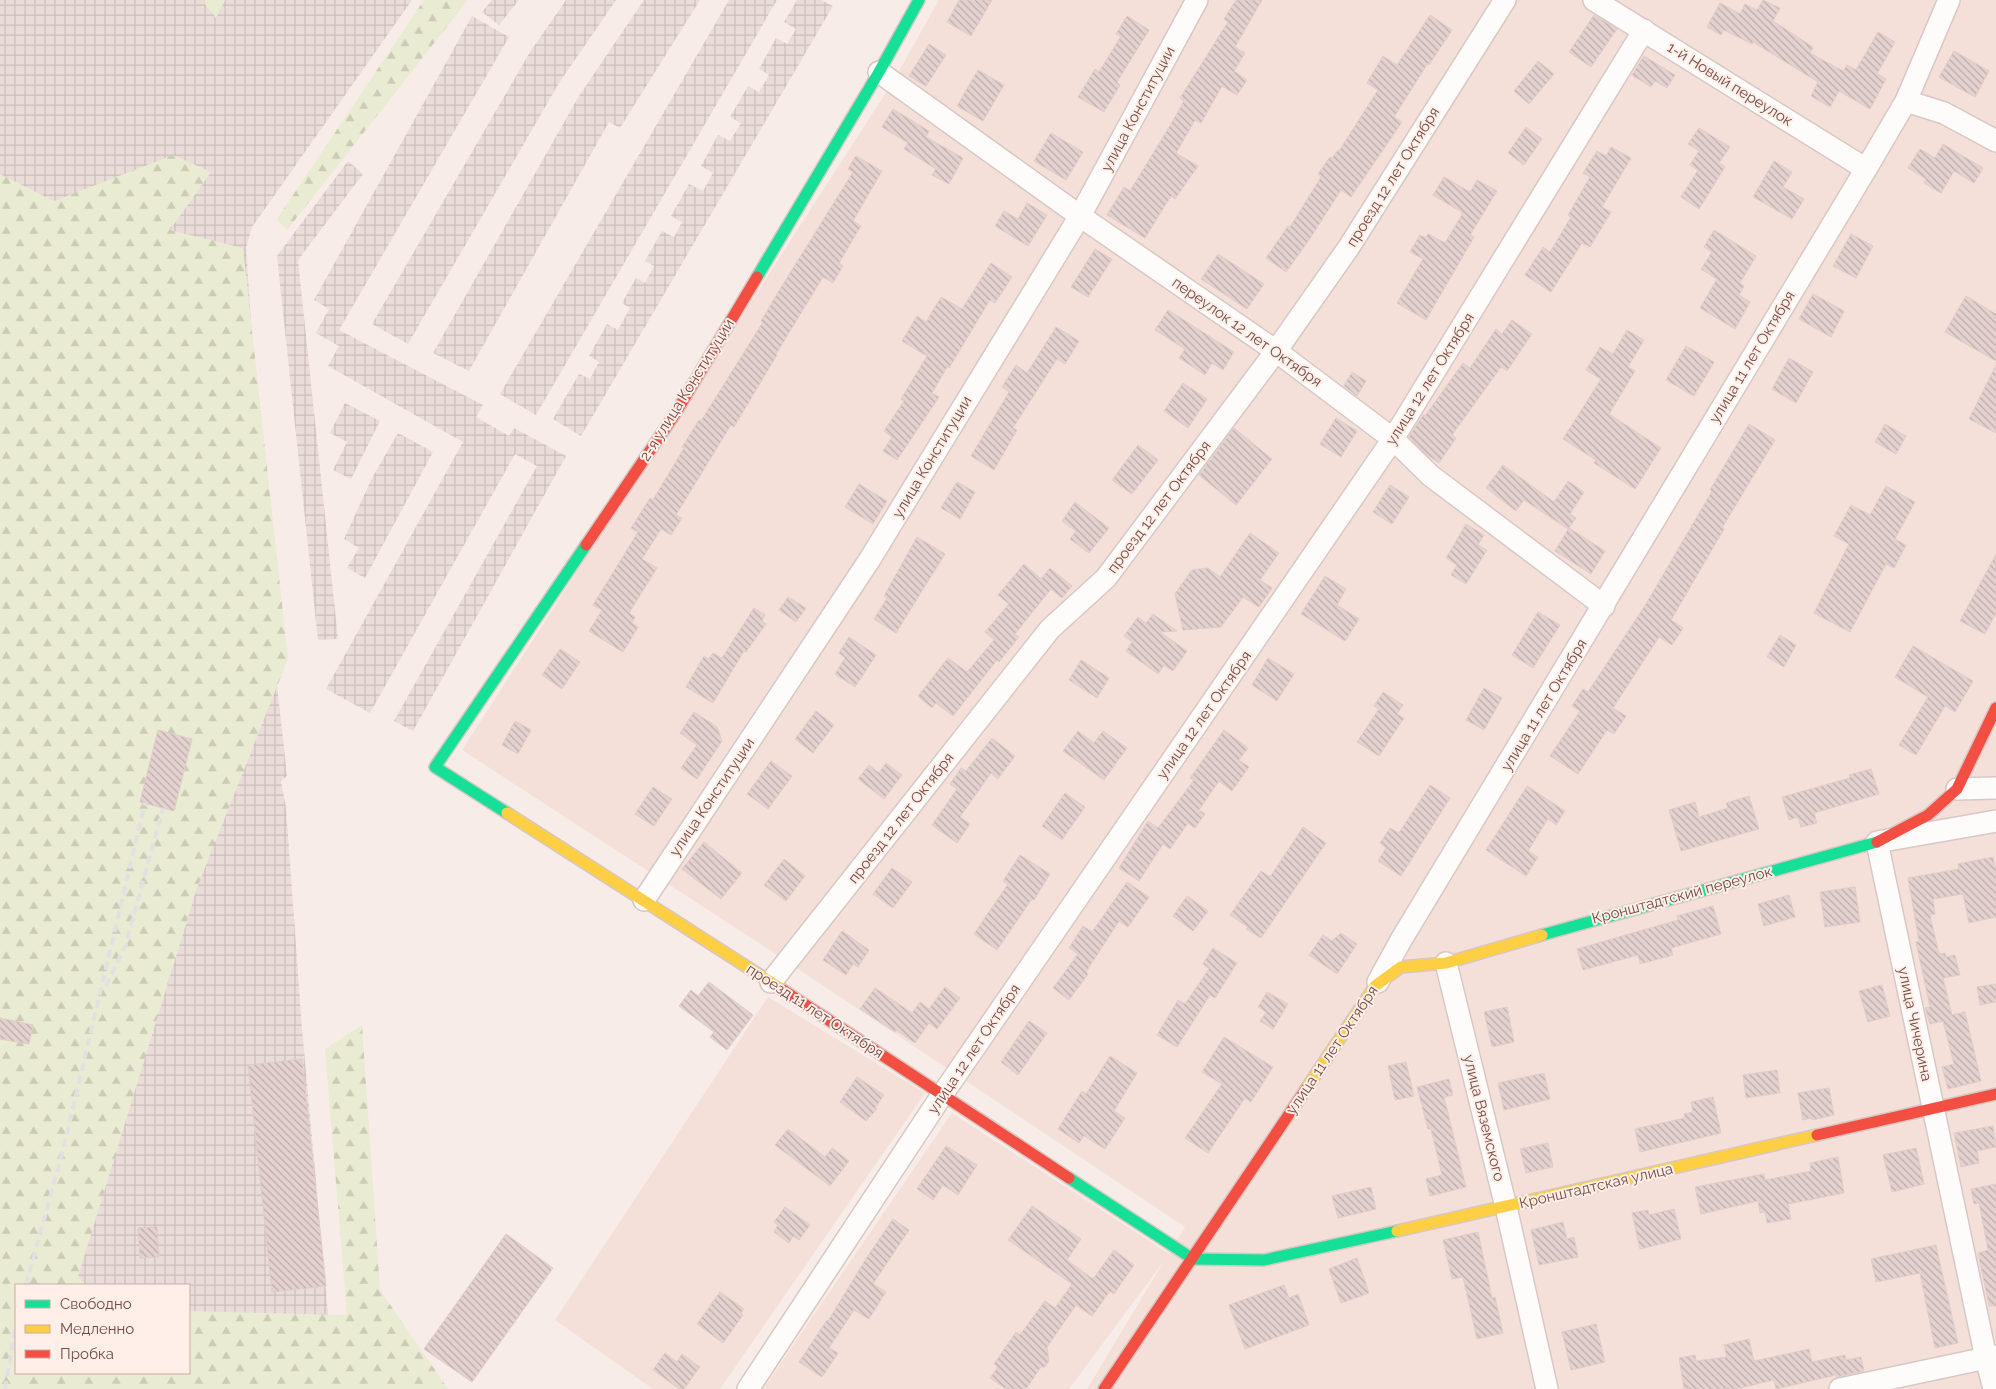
<svg xmlns="http://www.w3.org/2000/svg" width="1996" height="1389" font-family="Raleway,sans-serif">
	<defs>
		<pattern id="industrial-grid" width="8" height="8" patternUnits="userSpaceOnUse" patternTransform="scale(1.25)"><rect width="8" height="8" fill="#e9dcd9"/><path d="M0 4h8M4 0v8" fill="none" stroke="#cbbebc"/></pattern>
		<pattern id="forest-firs" width="22" height="20" patternUnits="userSpaceOnUse" patternTransform="scale(1.25)"><rect width="22" height="20" fill="#e9ebd2"/><path d="M5 1l3.5 6h-7zM16 11l3.5 6h-7z" fill="#cbcbb6"/></pattern>
		<pattern id="building-back-hatch" width="6" height="6" patternUnits="userSpaceOnUse" patternTransform="scale(1.25)"><rect width="6" height="6" fill="#e3d2cf"/><path d="M-1 5l2 2M0 0l6 6M5-1l2 2" fill="none" stroke="#bdacaa"/></pattern>
	</defs>
	<rect width="100%" height="100%" fill="#f7ece7"/>
	<!-- residential -->
	<g fill="#f4e0d9">
		<polygon points="939,0 1996,0 1996,1389 1087,1389 1164,1261 1069,1389 763,1389 952,1113 1169,1254 1185,1227 762,945 462,750 894,80"/>
		<polygon points="768,997 925,1093 720,1389 653,1389 555,1320"/>
	</g>
	<!-- industrial -->
	<g fill="url(#industrial-grid)" fill-rule="evenodd">
		<path d="M0 0H412L252 227 246 248 276 675 287 776 281 781 286 808 302 1029 335 1389H0ZM16 1285H189V1373H16Z"/>
		<polygon points="492,0 519,0 499,25 482,12"/>
		<polygon points="566,0 616,0 559,83 408,344 372,324 530,52"/>
		<polygon points="644,0 700,0 620,128 609,122 469,371 433,353 579,96"/>
		<polygon points="729,0 777,0 536,415 500,394"/>
		<polygon points="797,0 821,0 833,6 581,436 553,419 579,374 590,379 599,362 589,356 607,324 618,330 630,308 622,303 636,278 645,283 654,266 645,261 662,231 674,237 682,222 671,216 689,184 703,191 713,173 701,166 718,135 730,141 741,123 730,117 748,86 759,92 769,75 759,69 776,38 787,44 796,29 784,22"/>
		<polygon points="472,16 509,37 339,330 483,405 476,417 509,436 514,428 566,456 413,731 394,721 537,466 515,454 370,713 326,689 463,442 328,366 339,346 316,333 329,309 314,300"/>
		<polygon points="348,161 363,174 298,260 338,639 318,640 277,256"/>
		<polygon points="345,403 380,421 351,479 333,470 347,442 330,433"/>
		<polygon points="398,433 433,452 365,578 347,568 359,548 344,539 372,478"/>
	</g>
	<!-- forest -->
	<g fill="url(#forest-firs)">
		<polygon points="205,0 225,0 216,18 204,3"/>
		<polygon points="424,0 468,0 287,230 277,219"/>
		<polygon points="173,155 211,172 170,230 243,248 288,659 197,888 78,1277 86,1285 16,1285 16,1373 189,1373 189,1311 347,1315 325,1049 362,1025 380,1290 448,1389 0,1389 0,174 54,201"/>
	</g>
	<!-- building -->
	<g fill="url(#building-back-hatch)" stroke="#e0cdc9">
		<polygon points="959,0 992,0 971,36 947,22"/>
		<polygon points="1236,0 1262,0 1235,47 1245,53 1234,71 1247,80 1237,95 1222,86 1201,123 1195,120 1176,153 1198,166 1175,199 1171,196 1145,238 1107,215 1124,187 1130,191 1171,124 1184,101 1180,98 1228,22 1224,19"/>
		<polygon points="1763,0 1780,8 1773,21 1813,47 1810,53 1843,71 1847,65 1856,70 1878,32 1895,42 1877,74 1886,79 1870,109 1839,91 1830,107 1811,96 1818,82 1753,42 1752,44 1724,30 1721,35 1707,27 1720,3 1740,14 1745,4 1757,10"/>
		<polygon points="1430,15 1452,30 1429,65 1428,63 1394,117 1402,122 1351,197 1341,190 1309,240 1286,272 1266,258 1288,226 1290,227 1321,177 1318,174 1330,157 1332,158 1338,150 1339,151 1378,90 1367,83 1383,56 1397,65"/>
		<polygon points="1594,15 1617,29 1591,67 1569,52"/>
		<polygon points="1127,16 1149,30 1117,82 1120,85 1104,112 1078,97 1095,69 1099,72 1121,36 1116,34"/>
		<polygon points="929,44 946,55 926,86 909,76"/>
		<polygon points="1954,51 1989,71 1975,97 1939,77"/>
		<polygon points="1644,56 1675,75 1667,88 1655,81 1651,87 1632,75"/>
		<polygon points="1538,61 1554,74 1529,104 1514,91"/>
		<polygon points="978,70 1004,85 983,121 957,106"/>
		<polygon points="893,109 929,131 926,137 963,158 949,184 932,175 936,169 904,149 908,143 882,127"/>
		<polygon points="1526,127 1542,139 1524,165 1508,153"/>
		<polygon points="1699,128 1730,147 1719,163 1725,167 1699,209 1681,197 1698,170 1690,165 1699,151 1688,144"/>
		<polygon points="1051,133 1083,152 1066,180 1034,161"/>
		<polygon points="1943,144 1983,168 1974,183 1954,171 1941,193 1924,183 1926,179 1908,168 1920,149 1935,158"/>
		<polygon points="1611,147 1631,158 1602,207 1611,212 1590,247 1582,243 1551,292 1525,275 1543,247 1550,252 1571,217 1568,215 1590,177 1583,173 1597,151 1606,156"/>
		<polygon points="856,156 882,171 853,221 861,226 839,263 843,266 833,283 823,277 776,354 777,355 734,427 731,425 676,515 682,518 671,535 661,529 642,559 657,568 629,613 635,617 632,623 638,627 623,652 589,631 602,610 593,605 638,532 631,528 650,498 653,500 684,448 682,447 699,420 701,421 763,322 761,321 777,294 853,172 848,169"/>
		<polygon points="1774,161 1792,172 1783,187 1804,199 1792,219 1753,197"/>
		<polygon points="1444,177 1470,192 1477,180 1497,191 1470,235 1474,237 1426,320 1397,303 1423,259 1410,252 1420,235 1425,238 1428,234 1445,243 1463,213 1433,195"/>
		<polygon points="1027,203 1047,215 1028,246 995,226 1004,211 1018,219"/>
		<polygon points="1714,230 1756,256 1740,283 1744,286 1739,295 1750,302 1735,329 1700,308 1717,279 1701,269 1712,252 1704,247"/>
		<polygon points="1851,234 1873,246 1856,278 1833,266"/>
		<polygon points="1095,249 1112,259 1088,297 1071,287"/>
		<polygon points="1218,254 1264,284 1247,309 1201,279"/>
		<polygon points="991,263 1012,277 995,303 990,300 949,368 947,367 932,393 939,397 897,460 883,451 892,437 884,431 904,401 901,399 927,356 902,341 917,316 926,322 941,297 962,309"/>
		<polygon points="1813,294 1844,311 1831,337 1799,319"/>
		<polygon points="1966,296 1996,314 1996,361 1945,332"/>
		<polygon points="1168,310 1234,352 1223,370 1212,363 1205,375 1179,358 1185,349 1155,330"/>
		<polygon points="1512,320 1532,334 1507,371 1501,367 1452,435 1456,438 1439,463 1426,454 1409,437 1423,415 1425,416 1463,363 1470,368 1496,329 1502,334"/>
		<polygon points="1056,327 1079,341 1065,364 1057,359 1013,428 1017,430 994,470 971,456 1009,392 1002,387 1016,365 1027,373"/>
		<polygon points="1627,330 1644,340 1628,367 1635,371 1609,414 1661,448 1635,489 1594,463 1596,460 1563,439 1601,379 1586,370 1600,347 1613,354"/>
		<polygon points="1686,346 1714,362 1694,396 1666,380"/>
		<polygon points="1789,358 1813,372 1796,403 1772,389"/>
		<polygon points="1996,365 1996,433 1969,419"/>
		<polygon points="1352,372 1366,381 1357,396 1344,386"/>
		<polygon points="1183,383 1207,399 1188,428 1164,411"/>
		<polygon points="1336,418 1357,431 1341,457 1320,444"/>
		<polygon points="1749,424 1775,440 1722,528 1724,529 1671,620 1683,628 1672,645 1659,637 1613,708 1626,716 1614,734 1607,730 1578,774 1550,756 1580,711 1572,706 1583,689 1588,692 1646,604 1712,491 1710,490"/>
		<polygon points="1885,424 1906,436 1896,454 1875,442"/>
		<polygon points="1234,428 1272,459 1236,505 1199,475"/>
		<polygon points="1138,445 1158,460 1132,494 1112,480"/>
		<polygon points="1503,465 1554,502 1568,481 1584,492 1570,514 1576,518 1568,529 1524,500 1516,511 1486,488"/>
		<polygon points="957,482 975,492 960,519 941,508"/>
		<polygon points="859,484 887,501 873,524 845,507"/>
		<polygon points="1390,485 1409,497 1392,524 1373,512"/>
		<polygon points="1886,486 1915,502 1895,539 1906,545 1894,568 1886,564 1850,632 1814,613 1849,544 1834,536 1851,505 1870,515"/>
		<polygon points="1075,502 1109,528 1089,553 1070,539 1076,531 1062,521"/>
		<polygon points="1466,524 1484,535 1478,545 1487,550 1466,584 1451,575 1457,565 1446,558"/>
		<polygon points="1569,528 1605,551 1591,574 1555,551"/>
		<polygon points="1250,533 1279,553 1260,580 1272,588 1259,607 1243,597 1221,627 1183,630 1175,594 1192,570 1208,568 1220,577"/>
		<polygon points="917,537 945,554 896,633 874,619 887,598 884,596"/>
		<polygon points="1996,554 1996,613 1985,634 1960,621"/>
		<polygon points="1024,564 1041,579 1050,568 1072,586 1062,598 1051,589 1015,634 1019,637 999,662 997,660 953,716 936,703 932,708 918,696 948,658 967,672 994,640 985,632 1009,604 998,595"/>
		<polygon points="1325,576 1346,589 1337,605 1359,619 1345,641 1301,614"/>
		<polygon points="788,597 806,608 796,622 779,610"/>
		<polygon points="754,608 765,615 762,621 766,624 746,652 744,651 713,703 686,687 704,656 709,659 713,653 722,658"/>
		<polygon points="1538,612 1560,625 1533,668 1512,655"/>
		<polygon points="1153,614 1177,631 1160,632 1187,651 1173,671 1164,665 1158,674 1126,651 1132,642 1124,636 1138,617 1146,623"/>
		<polygon points="1780,635 1796,645 1784,667 1767,657"/>
		<polygon points="849,637 876,655 855,687 835,674 845,658 839,653"/>
		<polygon points="1913,646 1973,681 1955,712 1945,706 1916,755 1899,745 1928,697 1895,677"/>
		<polygon points="560,649 580,662 562,689 542,675"/>
		<polygon points="1268,658 1294,674 1277,701 1252,685"/>
		<polygon points="1081,660 1109,678 1097,698 1069,680"/>
		<polygon points="1484,688 1502,698 1484,730 1466,720"/>
		<polygon points="1383,692 1403,705 1397,714 1404,718 1379,756 1357,742 1379,709 1374,706"/>
		<polygon points="816,711 834,725 813,753 795,739"/>
		<polygon points="694,712 717,727 722,741 697,779 681,768 697,745 680,733"/>
		<polygon points="515,721 531,730 518,754 502,745"/>
		<polygon points="158,730 192,739 174,811 140,802"/>
		<polygon points="1224,730 1248,748 1239,760 1249,767 1232,791 1219,781 1199,810 1205,814 1195,828 1188,823 1170,849 1163,844 1139,881 1119,868 1148,821 1158,828 1194,780 1190,778"/>
		<polygon points="1078,731 1094,743 1103,731 1127,748 1104,780 1063,751"/>
		<polygon points="992,738 1015,756 998,779 991,773 960,817 970,824 957,843 932,825 957,789 950,784 961,768 966,771"/>
		<polygon points="771,761 792,776 768,809 747,794"/>
		<polygon points="886,763 902,775 884,799 858,779 869,765 879,773"/>
		<polygon points="1871,769 1879,794 1814,813 1817,823 1801,827 1798,817 1789,820 1782,797 1850,778 1849,775"/>
		<polygon points="1430,785 1450,798 1401,876 1378,861 1386,848 1380,843 1390,828 1399,833"/>
		<polygon points="1527,786 1565,811 1556,825 1548,819 1528,851 1538,857 1526,876 1486,850"/>
		<polygon points="653,787 672,799 654,826 635,814"/>
		<polygon points="1065,793 1085,807 1062,840 1042,826"/>
		<polygon points="1749,796 1759,829 1681,851 1669,810 1695,802 1699,817 1728,808 1726,803"/>
		<polygon points="1303,827 1326,843 1261,938 1246,929 1248,927 1230,915 1261,871 1270,877"/>
		<polygon points="704,842 742,873 721,899 682,869"/>
		<polygon points="1020,855 1050,874 1034,900 1032,899 997,950 974,934 1008,884 1003,881"/>
		<polygon points="1993,857 1996,871 1996,917 1969,923 1963,894 1933,899 1935,914 1930,915 1939,954 1945,953 1946,957 1955,955 1960,975 1943,978 1952,1015 1965,1012 1981,1081 1948,1089 1942,1067 1954,1064 1943,1021 1930,1024 1925,1008 1930,1007 1916,942 1919,941 1908,878 1959,869 1958,864"/>
		<polygon points="784,859 805,876 786,901 764,885"/>
		<polygon points="892,868 912,882 893,908 873,894"/>
		<polygon points="1127,882 1149,897 1128,927 1119,921 1086,972 1088,974 1069,1000 1053,988 1078,954 1069,948 1083,926 1092,932"/>
		<polygon points="1855,887 1860,922 1825,927 1820,892"/>
		<polygon points="1789,895 1795,917 1764,926 1758,904"/>
		<polygon points="1187,896 1208,911 1193,931 1173,916"/>
		<polygon points="1713,906 1721,934 1671,948 1673,955 1640,964 1638,955 1583,970 1577,949 1678,920 1677,916"/>
		<polygon points="842,931 869,950 858,967 853,964 846,975 823,960"/>
		<polygon points="1341,933 1357,944 1337,974 1309,955 1323,935 1332,941"/>
		<polygon points="1213,948 1237,963 1215,998 1210,995 1177,1047 1157,1035 1178,1000 1185,1004 1209,969 1203,964"/>
		<polygon points="709,982 753,1015 727,1050 710,1037 714,1032 679,1006 691,990 698,996"/>
		<polygon points="1996,984 1996,1002 1980,1005 1977,987"/>
		<polygon points="1882,985 1890,1016 1868,1022 1859,991"/>
		<polygon points="945,987 960,998 937,1029 929,1023 915,1043 896,1030 895,1032 860,1009 875,988 912,1013 920,1002 929,1009"/>
		<polygon points="1267,992 1288,1004 1273,1029 1260,1021 1266,1012 1258,1007"/>
		<polygon points="1507,1007 1514,1042 1492,1047 1484,1012"/>
		<polygon points="0,1018 33,1025 29,1044 0,1039"/>
		<polygon points="1029,1021 1047,1033 1018,1075 1001,1062"/>
		<polygon points="1224,1037 1273,1067 1251,1102 1245,1098 1208,1153 1185,1138 1222,1084 1202,1072"/>
		<polygon points="1110,1056 1137,1073 1114,1111 1125,1118 1105,1149 1084,1136 1079,1143 1058,1129 1082,1091 1086,1094"/>
		<polygon points="302,1059 326,1286 272,1292 248,1065"/>
		<polygon points="1406,1062 1414,1096 1395,1100 1388,1066"/>
		<polygon points="1777,1070 1780,1093 1746,1098 1743,1075"/>
		<polygon points="1544,1073 1550,1099 1504,1110 1498,1083"/>
		<polygon points="857,1077 884,1095 875,1108 877,1109 866,1121 840,1102"/>
		<polygon points="1449,1079 1453,1095 1444,1097 1466,1187 1430,1196 1426,1179 1442,1175 1431,1129 1428,1129 1417,1087"/>
		<polygon points="1829,1088 1834,1115 1812,1120 1812,1118 1803,1120 1798,1093"/>
		<polygon points="1713,1097 1721,1133 1640,1152 1635,1129 1685,1118 1684,1114 1693,1112 1691,1102"/>
		<polygon points="1993,1126 1996,1147 1977,1151 1979,1163 1961,1167 1954,1133"/>
		<polygon points="788,1129 825,1157 832,1148 849,1161 830,1186 775,1145"/>
		<polygon points="1548,1143 1553,1167 1526,1173 1520,1149"/>
		<polygon points="946,1146 977,1165 958,1195 943,1185 933,1200 917,1189"/>
		<polygon points="1916,1148 1924,1184 1892,1192 1883,1155"/>
		<polygon points="1838,1157 1844,1193 1788,1204 1791,1219 1767,1223 1765,1212 1760,1213 1758,1201 1701,1214 1695,1187 1764,1174 1765,1180 1811,1171 1810,1163"/>
		<polygon points="1996,1184 1996,1306 1989,1306 1978,1253 1988,1250 1979,1203 1974,1204 1971,1189"/>
		<polygon points="1371,1187 1376,1209 1338,1218 1332,1196"/>
		<polygon points="1032,1206 1081,1239 1067,1260 1093,1279 1114,1250 1134,1265 1114,1294 1110,1291 1092,1316 1076,1305 1047,1347 1049,1361 1045,1367 1041,1367 1026,1389 1006,1389 990,1378 998,1367 994,1364 1016,1332 1020,1335 1045,1301 1055,1308 1072,1284 1008,1240"/>
		<polygon points="785,1207 810,1225 799,1240 793,1236 789,1243 774,1232 778,1225 774,1222"/>
		<polygon points="1674,1209 1681,1239 1640,1249 1632,1213 1648,1210 1649,1215"/>
		<polygon points="893,1219 909,1230 873,1284 886,1292 869,1319 854,1310 829,1348 838,1353 822,1377 799,1362 827,1320 828,1321 867,1257"/>
		<polygon points="1563,1222 1567,1239 1574,1237 1578,1257 1539,1265 1531,1230"/>
		<polygon points="157,1227 159,1257 140,1258 138,1228"/>
		<polygon points="1478,1232 1492,1298 1495,1297 1503,1333 1477,1339 1463,1277 1452,1279 1443,1240"/>
		<polygon points="506,1234 553,1268 472,1382 424,1349"/>
		<polygon points="1936,1245 1958,1343 1935,1348 1920,1273 1876,1282 1871,1259"/>
		<polygon points="1357,1258 1369,1293 1341,1303 1329,1269"/>
		<polygon points="1284,1285 1289,1298 1298,1294 1309,1325 1245,1349 1229,1305"/>
		<polygon points="720,1292 744,1309 741,1313 743,1315 723,1343 697,1324"/>
		<polygon points="1596,1324 1605,1362 1571,1370 1562,1332"/>
		<polygon points="1749,1339 1754,1361 1809,1349 1812,1362 1845,1355 1846,1360 1861,1357 1864,1371 1836,1377 1836,1375 1776,1389 1774,1380 1736,1389 1684,1389 1679,1358 1695,1355 1696,1361 1727,1357 1724,1345"/>
		<polygon points="665,1353 677,1362 682,1354 700,1367 684,1389 679,1389 653,1370"/>
	</g>
	<g fill="none" stroke-linecap="round" stroke-linejoin="round">
		<defs>
			<g id="street">
				<polyline points="1594,0 1866,169"/>
				<polyline points="879,72 1080,216 1276,351 1393,439 1431,476 1604,606"/>
				<polyline points="1906,101 1944,113 1996,141"/>
				<polyline points="1957,789 1996,788"/>
				<polyline points="644,900 870,559 1080,216 1197,0"/>
				<polyline points="1446,963 1506,1207 1547,1389"/>
				<polyline points="771,982 1050,629 1106,578 1276,351 1349,247 1505,0"/>
				<polyline points="1378,982 1401,940 1866,169 1906,101 1949,0"/>
				<polyline points="748,1389 942,1095 1393,439 1644,30"/>
				<polyline points="1840,1389 1996,1356"/>
				<polyline points="1994,1389 1986,1358 1877,842 1996,821"/>
			</g>
			<g id="fast">
				<polyline points="757,277 879,72 919,0"/>
				<polyline points="507,813 435,767 586,545"/>
				<polyline points="1542,935 1877,842"/>
				<polyline points="1069,1178 1193,1259"/>
				<polyline points="1193,1259 1264,1260 1397,1231"/>
			</g>
			<g id="slow">
				<polyline points="507,813 783,990"/>
				<polyline points="1306,1089 1375,986 1401,967 1446,963 1542,935"/>
				<polyline points="1397,1231 1817,1135"/>
			</g>
			<g id="jam">
				<polyline points="586,545 675,414 757,277"/>
				<polyline points="1877,842 1928,815 1957,789 1996,708"/>
				<polyline points="783,990 1069,1178"/>
				<polyline points="1817,1135 1996,1094"/>
				<polyline points="1104,1389 1306,1089"/>
			</g>
		</defs>
		<!-- street casing -->
		<use href="#street" stroke="#d8c8c5" stroke-width="24"/>
		<!-- fast casing -->
		<use href="#fast" stroke="#d7c7c4" stroke-width="14"/>
		<!-- slow casing -->
		<use href="#slow" stroke="#d7c7c4" stroke-width="14"/>
		<!-- jam casing -->
		<use href="#jam" stroke="#d7c7c4" stroke-width="14"/>
		<!-- street -->
		<use href="#street" stroke="#fefcfb" stroke-width="21"/>
		<!-- fast -->
		<use href="#fast" stroke="#16e098" stroke-width="11"/>
		<!-- slow -->
		<use href="#slow" stroke="#ffcf43" stroke-width="11"/>
		<!-- jam -->
		<use href="#jam" stroke="#f24e42" stroke-width="11"/>
		<!-- rail -->
		<g stroke="#e3e0e4" stroke-width="4" stroke-dasharray="8 5" stroke-linecap="butt">
			<polyline points="106,986 126,944 163,808"/>
			<polyline points="26,1285 62,1154 145,803"/>
			<polyline points="5,1389 16,1323"/>
		</g>
	</g>
	<g text-anchor="middle" dominant-baseline="central" stroke-width="4" stroke-linejoin="round" paint-order="stroke">
		<!-- street labels -->
		<g font-size="15" fill="#754a47" stroke="#ffefe8">
			<text transform="translate(1730 84) rotate(32)">1-й Новый переулок</text>
			<text transform="translate(1138 109) rotate(-62)">улица Конституции</text>
			<text transform="translate(1393 177) rotate(-58)">проезд 12 лет Октября</text>
			<text transform="translate(1247 332) rotate(35)">переулок 12 лет Октября</text>
			<text transform="translate(1752 357) rotate(-59)">улица 11 лет Октября</text>
			<text transform="translate(1430 379) rotate(-58)">улица 12 лет Октября</text>
			<text transform="translate(687 390) rotate(-58)">2-я улица Конституции</text>
			<text transform="translate(932 457) rotate(-59)">улица Конституции</text>
			<text transform="translate(1159 507) rotate(-53)">проезд 12 лет Октября</text>
			<text transform="translate(1544 705) rotate(-59)">улица 11 лет Октября</text>
			<text transform="translate(1204 715) rotate(-55)">улица 12 лет Октября</text>
			<text transform="translate(712 797) rotate(-56)">улица Конституции</text>
			<text transform="translate(901 818) rotate(-52)">проезд 12 лет Октября</text>
			<text transform="translate(1682 895) rotate(-15)">Кронштадтский переулок</text>
			<text transform="translate(815 1011) rotate(33)">проезд 11 лет Октября</text>
			<text transform="translate(1915 1024) rotate(78)">улица Чичерина</text>
			<text transform="translate(974 1049) rotate(-56)">улица 12 лет Октября</text>
			<text transform="translate(1332 1050) rotate(-56)">улица 11 лет Октября</text>
			<text transform="translate(1484 1118) rotate(76)">улица Вяземского</text>
			<text transform="translate(1596 1186) rotate(-13)">Кронштадтская улица</text>
		</g>
	</g>
	<!-- legend -->
	<rect x="15" y="1284" width="175" height="90" fill="#ffefe8" stroke="#c8ada8"/>
	<rect x="25" y="1300" width="25" height="8" fill="#16e098" stroke="#c8ada8"/>
	<text x="60" y="1309" font-size="15" fill="#754a47">Свободно</text>
	<rect x="25" y="1325" width="25" height="8" fill="#ffcf43" stroke="#c8ada8"/>
	<text x="60" y="1334" font-size="15" fill="#754a47">Медленно</text>
	<rect x="25" y="1350" width="25" height="8" fill="#f24e42" stroke="#c8ada8"/>
	<text x="60" y="1359" font-size="15" fill="#754a47">Пробка</text>
</svg>
